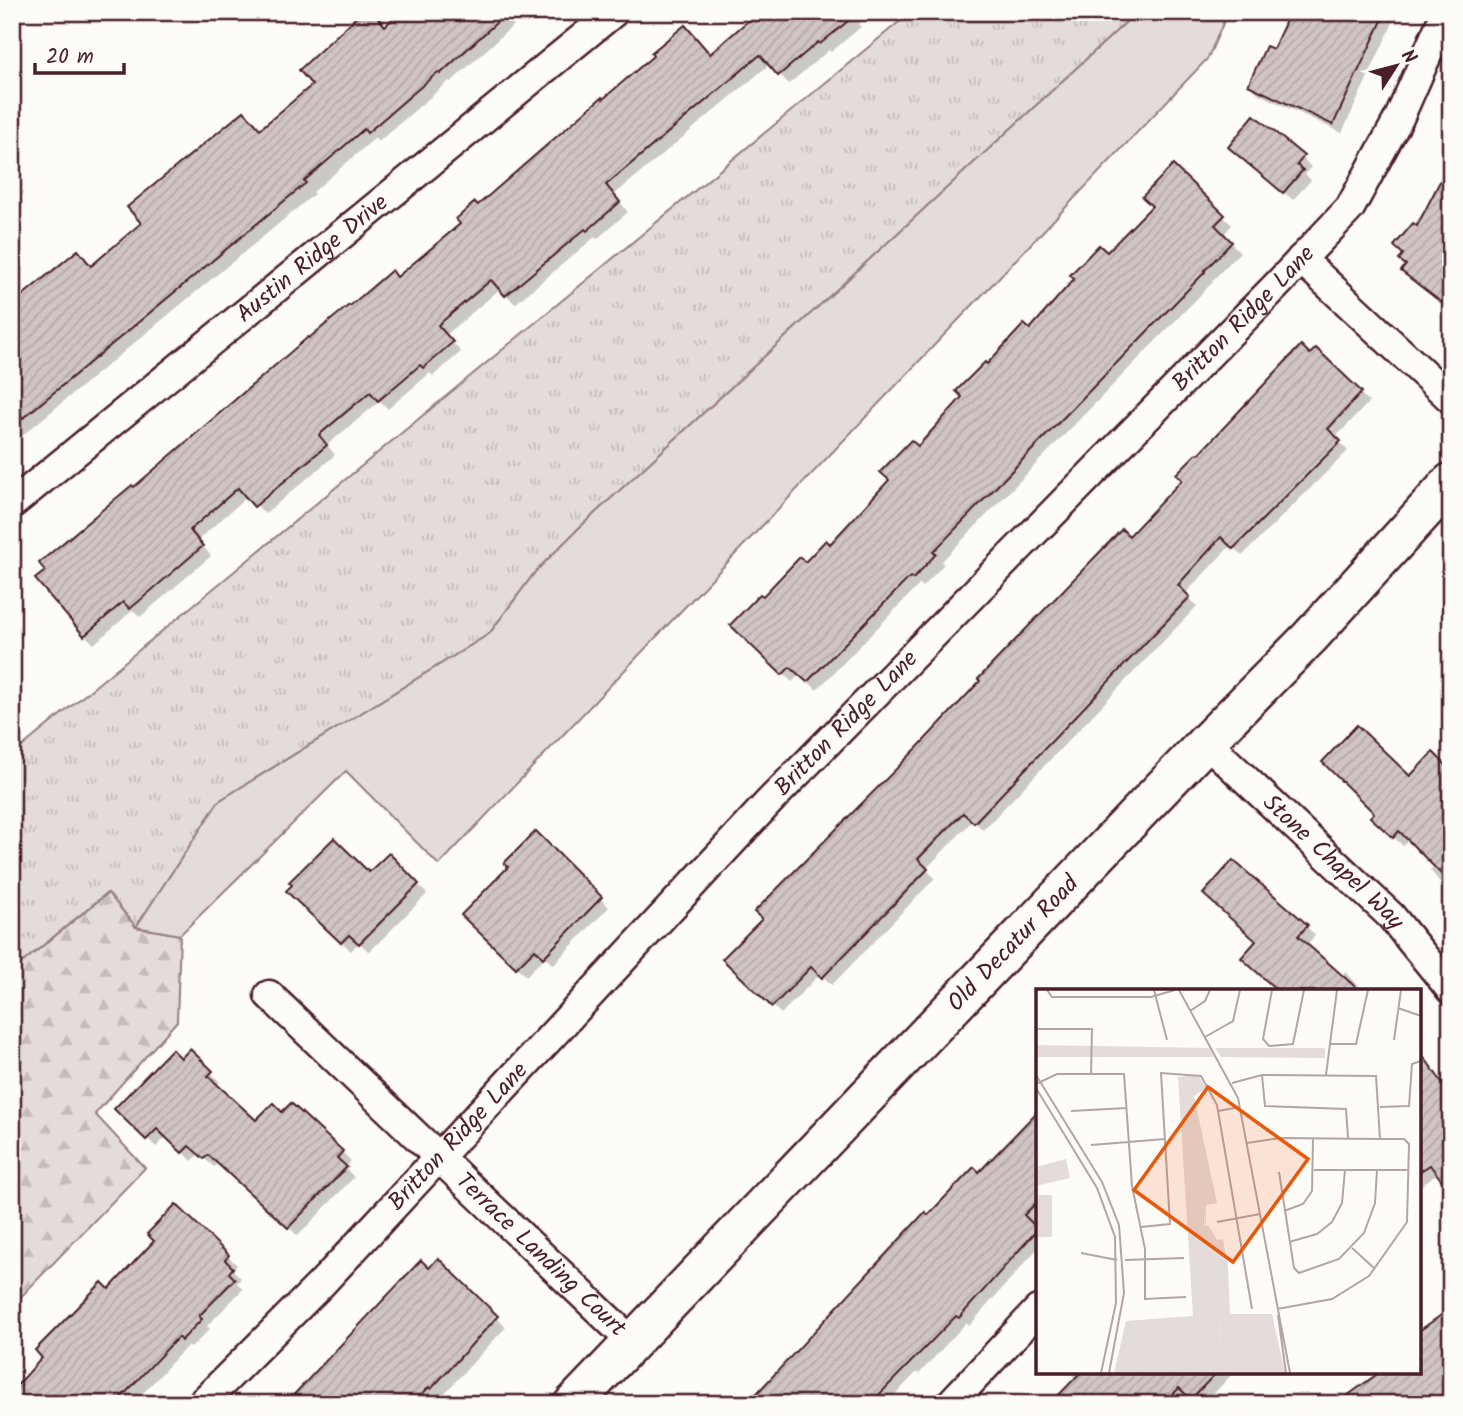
<svg xmlns="http://www.w3.org/2000/svg" width="1463" height="1416" font-family="Kalam,sans-serif">
	<defs>
		<pattern id="grass-tufts" width="24" height="20" patternUnits="userSpaceOnUse" patternTransform="scale(1.75)"><rect width="24" height="20" fill="#e3dcda"/><path d="M3 7l-1-3M5 7V3M7 7l1-3M15 17l-1-3M17 17v-4M19 17l1-3" fill="none" stroke="#c4bcbb"/></pattern>
		<pattern id="forest-firs" width="22" height="20" patternUnits="userSpaceOnUse" patternTransform="scale(1.75)"><rect width="22" height="20" fill="#e3dcda"/><path d="M5 1l3.5 6h-7zM16 11l3.5 6h-7z" fill="#c4bcbb"/></pattern>
		<pattern id="building-hatch" width="6" height="6" patternUnits="userSpaceOnUse" patternTransform="scale(1.75)"><rect width="6" height="6" fill="#d0c5c4"/><path d="M-1 1l2-2M0 6l6-6M5 7l2-2" fill="none" stroke="#b4a9a9"/></pattern>
	</defs>
	<rect width="100%" height="100%" fill="#fdfcf7"/>
	<filter id="ink" filterUnits="userSpaceOnUse"><feTurbulence type="fractalNoise" baseFrequency=".0143" numOctaves="2"/><feDisplacementMap in="SourceGraphic" scale="14" xChannelSelector="R" yChannelSelector="G"/><feConvolveMatrix kernelMatrix="1 2 1 2 8 2 1 2 1" color-interpolation-filters="sRGB"/></filter>
	<g filter="url(#ink)">
		<!-- grass -->
		<polygon fill="url(#grass-tufts)" stroke="#967e82" stroke-width="2" points="911,12 1137,12 579,528 536,571 489,634 219,801 136,927 107,893 12,971 12,755"/>
		<!-- forest -->
		<polygon fill="url(#forest-firs)" stroke="#967e82" stroke-width="2" points="108,893 136,927 180,935 177,1021 95,1114 145,1168 12,1306 12,971"/>
		<!-- park -->
		<polygon fill="#e3dcda" stroke="#967e82" stroke-width="2" points="1137,12 1228,12 1208,58 439,865 346,771 180,935 136,927 219,801 489,634 536,571 579,528"/>
		<!-- shadow -->
		<g fill="#0003">
			<polygon points="403,12 528,12 451,82 449,81 378,142 375,138 313,192 314,194 294,211 12,444 12,306 92,267"/>
			<polygon points="744,12 872,12 858,24 861,27 831,52 829,50 789,84 770,64 614,195 628,212 597,239 595,237 515,304 501,288 446,335 461,352 433,376 430,373 388,409 380,401 327,445 335,455 265,514 248,496 198,540 211,556 140,617 133,610 94,644 85,635 38,580 134,489 397,279 462,224 478,207 710,56 751,20"/>
			<polygon points="1292,12 1398,12 1342,133 1259,94 1250,85 1274,52"/>
			<polygon points="1239,155 1303,158 1311,167 1305,174 1311,180 1293,200"/>
			<polygon points="1451,164 1451,310 1412,279 1405,255 1396,246 1429,205"/>
			<polygon points="1173,167 1232,225 1223,235 1240,252 1212,281 1213,282 941,562 944,564 923,587 920,584 817,690 800,674 792,682 733,625 763,598 831,547 964,397 987,366 1030,331 1154,207"/>
			<polygon points="1316,351 1369,402 1335,438 1348,451 1242,556 1231,545 1185,594 1197,606 983,830 973,820 926,869 935,878 832,985 820,974 781,1014 725,959 1129,539 1184,480 1199,457"/>
			<polygon points="1451,772 1451,896 1430,870 1435,866 1409,839 1403,846 1373,817 1410,778"/>
			<polygon points="536,834 609,907 553,965 545,957 526,976 464,915 510,867"/>
			<polygon points="389,855 427,894 369,952 359,942 351,951 289,891 369,875"/>
			<polygon points="1306,926 1315,935 1306,946 1341,976 1346,972 1363,991 1280,991 1253,966"/>
			<polygon points="1419,1050 1451,1094 1451,1190 1438,1173 1419,1187"/>
			<polygon points="190,1052 220,1082 216,1086 256,1123 342,1152 351,1161 345,1168 354,1177 298,1236 218,1162 214,1167 199,1154 192,1161 167,1136 156,1147 117,1109"/>
			<polygon points="1038,1114 1038,1226 1036,1228 1038,1230 1038,1248 969,1326 966,1323 919,1374 917,1372 886,1404 752,1404 928,1218 979,1174"/>
			<polygon points="177,1206 237,1265 233,1270 241,1278 237,1283 243,1289 207,1326 210,1329 191,1348 188,1345 133,1404 12,1404 109,1291 156,1241"/>
			<polygon points="438,1261 506,1327 441,1397 439,1394 430,1404 288,1404"/>
			<polygon points="1070,1372 1234,1372 1204,1404 1198,1404 1189,1396 1181,1404 1053,1404 1076,1380"/>
		</g>
		<!-- building -->
		<g fill="url(#building-hatch)" stroke="#4a1f2b" stroke-width="2">
			<polygon points="362,12 373,12 385,26 400,12 508,12 440,74 438,72 367,133 364,129 304,181 306,183 23,418 12,406 12,304 78,250 91,266 141,223 127,207 244,111 260,129 312,85 299,70"/>
			<polygon points="758,12 859,12 820,44 818,42 778,76 760,55 606,185 620,202 587,231 585,229 505,296 491,280 438,325 453,342 423,368 420,365 378,401 370,392 319,435 327,445 254,507 238,488 190,530 203,546 130,609 123,602 84,636 35,579 45,571 39,563 132,485 134,487 308,337 309,338 349,305 350,306 392,270 397,277 460,224 456,219 475,202 478,205 602,97 603,99 653,56 651,53 685,25 710,54"/>
			<polygon points="1290,12 1386,12 1333,125 1248,85 1266,46 1273,49"/>
			<polygon points="1254,115 1304,156 1297,165 1303,170 1283,193 1228,147"/>
			<polygon points="1451,160 1451,310 1401,271 1406,265 1399,260 1403,254 1394,246 1413,223 1417,226"/>
			<polygon points="1173,165 1225,215 1215,225 1232,242 1204,271 1205,272 933,552 936,554 913,579 910,577 807,682 790,667 782,675 730,625 760,594 763,596 800,557 805,562 826,540 830,544 889,480 880,472 911,440 918,446 962,397 956,391 985,362 987,364 1024,324 1030,329 1074,279 1070,275 1099,245 1107,252 1152,206 1142,197"/>
			<polygon points="1301,345 1310,354 1316,348 1362,392 1328,429 1341,441 1233,549 1221,537 1178,585 1190,597 1151,637 974,823 963,813 918,859 928,869 822,978 811,967 772,1007 722,959 762,919 754,912 916,749 980,681 978,679 1122,529 1129,536 1182,480 1176,474 1197,453 1199,454"/>
			<polygon points="1357,725 1410,776 1433,752 1451,770 1451,884 1399,831 1393,838 1370,817 1374,813 1322,762"/>
			<polygon points="536,831 602,897 543,958 535,949 516,968 461,915 508,867 504,863"/>
			<polygon points="334,838 369,872 389,853 419,884 359,944 349,935 341,943 286,891 292,885 289,882"/>
			<polygon points="1233,860 1308,925 1298,936 1360,991 1278,991 1241,958 1256,941 1203,894"/>
			<polygon points="172,1049 181,1058 190,1049 213,1071 208,1076 256,1120 273,1103 282,1112 291,1103 343,1151 337,1158 347,1167 288,1228 208,1155 204,1159 189,1146 182,1153 157,1129 146,1140 114,1109"/>
			<polygon points="1419,1050 1451,1095 1451,1193 1430,1165 1419,1172"/>
			<polygon points="1038,1111 1038,1201 1024,1215 1038,1229 959,1318 956,1316 870,1404 747,1404 925,1212 928,1215 974,1167 979,1172"/>
			<polygon points="176,1204 229,1255 225,1260 233,1268 229,1273 235,1279 199,1316 202,1319 181,1341 178,1337 115,1404 12,1404 12,1391 42,1358 35,1350 102,1282 109,1289 154,1241 147,1234"/>
			<polygon points="438,1258 498,1316 431,1389 429,1387 413,1404 285,1404 421,1260 429,1268"/>
			<polygon points="1451,1308 1451,1404 1336,1404 1380,1372 1419,1372 1419,1331"/>
			<polygon points="1081,1372 1217,1372 1191,1399 1179,1388 1164,1404 1050,1404"/>
		</g>
		<g fill="none" stroke-linecap="round" stroke-linejoin="round">
			<defs>
				<g id="minor">
					<polyline points="1301,259 1451,399"/>
					<path id="s1" d="M12 504 614 12"/>
					<path id="s2" d="M1206 742 1391 916 1451 990"/>
					<path id="s3" d="M269 995 632 1342"/>
					<path id="s4" d="M201 1404 322 1283 769 802 1276 286 1350 208 1399 118 1446 12"/>
					<polyline points="950,1404 1038,1310"/>
				</g>
				<g id="tertiary">
					<path id="s5" d="M573 1404 1206 742 1310 637 1451 482"/>
				</g>
			</defs>
			<!-- minor casing -->
			<use href="#minor" stroke="#4a1f2b" stroke-width="33"/>
			<!-- tertiary casing -->
			<use href="#tertiary" stroke="#4a1f2b" stroke-width="42"/>
			<!-- minor -->
			<use href="#minor" stroke="#fdfcf7" stroke-width="28"/>
			<!-- tertiary -->
			<use href="#tertiary" stroke="#fdfcf7" stroke-width="37"/>
		</g>
	</g>
	<g text-anchor="middle" dominant-baseline="central" stroke-width="7" stroke-linejoin="round" paint-order="stroke">
		<!-- street labels -->
		<g font-size="24" fill="#4a1f2b" stroke="#fdfcf7">
			<text stroke="none"><textPath href="#s1" startOffset="388">Austin Ridge Drive</textPath></text>
			<text stroke="none"><textPath href="#s4" startOffset="1505">Britton Ridge Lane</textPath></text>
			<text stroke="none"><textPath href="#s4" startOffset="938">Britton Ridge Lane</textPath></text>
			<text stroke="none"><textPath href="#s2" startOffset="175">Stone Chapel Way</textPath></text>
			<text stroke="none"><textPath href="#s5" startOffset="637">Old Decatur Road</textPath></text>
			<text stroke="none"><textPath href="#s4" startOffset="371">Britton Ridge Lane</textPath></text>
			<text stroke="none"><textPath href="#s3" startOffset="376">Terrace Landing Court</textPath></text>
		</g>
	</g>
	<!-- overview -->
	<g transform="translate(1036 989)">
		<rect width="385" height="385" fill="#fdfcf7"/>
		<path d="M0 56 173 59 178 68H0ZM179 59H289V69L185 68ZM142 88H153L167 199 175 384H78L90 332 157 327ZM194 325H236L249 384H194L183 352 184 331Z" fill="#e3dcda"/>
		<path d="M172 236 181 251 187 250 192 279 194 325 184 331 183 352 194 384H175L166 239Z" fill="#e3dcda"/>
		<path d="M142 87H163L170 99 158 107 181 214 170 216V239L153 88ZM30 170 34 189 0 197V178ZM0 206H16V248H0Z" fill="#e3dcda"/>
		<path fill="none" stroke="#b5a4a5" stroke-width="2" d="M11 1 16 8H115L139 1M118 1 131 51M143 1 202 109 254 384M236 1 227 50 233 57 257 55 268 1M362 19 385 27M154 22 169 12 174 1M0 40H56L55 85M169 48 197 32 204 1M358 51 365 1M294 55H320L332 1M0 86 66 193 83 236 88 304 73 384M226 86 229 117 310 120 312 149M290 86 301 1M196 94 226 86 340 87 344 150M0 95 21 85H88L96 197 109 260V310L150 308M0 99 61 199 79 248 80 314 65 384M344 118 373 117 376 75 385 72M35 122 91 119M182 122 204 118M211 154 244 149 344 150H368L373 155 371 233 333 287 296 310 241 320M55 156 129 150M278 181H373M243 183 258 279 263 284 303 270 328 244 339 214 341 181M248 222 267 215 276 202 277 149M181 233 224 225M105 238 134 235 125 84 165 87 181 116 216 320M253 253 281 245 296 233 306 214 309 181M316 259 338 279M45 264 81 271M89 271 148 269M242 326 250 384"/>
		<path fill="#e8590c" fill-opacity="0.15" stroke="#e8590c" stroke-width="3.5" d="M172 98 272 170 197 273 98 201Z"/>
		<rect width="385" height="385" fill="none" stroke="#4a1f2b" stroke-width="3.5"/>
	</g>
	<!-- margin -->
	<rect width="1463" height="1416" fill="none" stroke="#fdfcf7" stroke-width="42"/>
	<rect x="21" y="21" width="1421" height="1374" fill="none" stroke="#4a1f2b" stroke-width="2.5" filter="url(#ink)"/>
	<!-- north arrow -->
	<g transform="translate(1396 66) rotate(54)" stroke="#fdfcf7" stroke-width="5" paint-order="stroke">
	<path d="M0-5L12 26L0 18L-12 26Z" fill="#4a1f2b"/>
	<text y="-10" font-size="19" font-weight="bold" text-anchor="middle" fill="#4a1f2b">N</text>
	</g>
	<!-- scale -->
	<path d="M35 63v10h89v-10" fill="none" stroke="#4a1f2b" stroke-width="3.5"/>
	<text x="46" y="63" font-size="21" fill="#4a1f2b" stroke="#fdfcf7" stroke-width="5" paint-order="stroke">20 m</text>
</svg>
